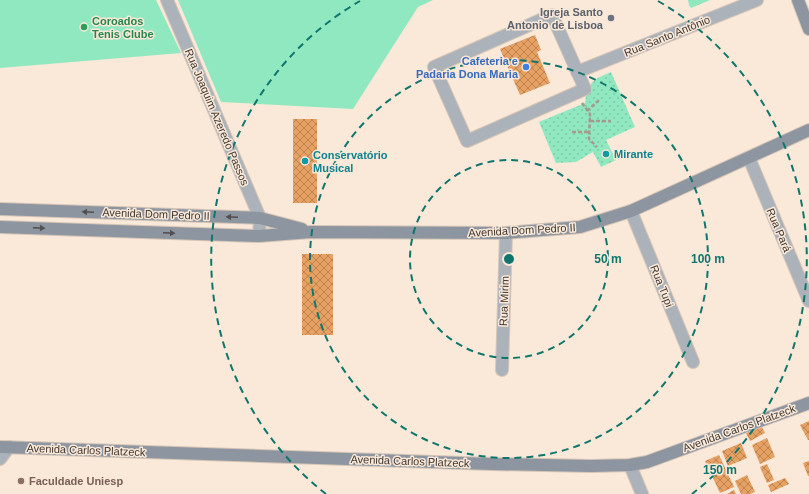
<svg xmlns="http://www.w3.org/2000/svg" width="809" height="494" font-family="Arial,sans-serif">
	<defs>
		<pattern id="grass-tufts" width="24" height="20" patternUnits="userSpaceOnUse"><rect width="24" height="20" fill="#90e8c1"/><path d="M3 7l-1-3M5 7V3M7 7l1-3M15 17l-1-3M17 17v-4M19 17l1-3" fill="none" stroke="#7dc8a6"/></pattern>
		<pattern id="park-dots" width="8" height="8" patternUnits="userSpaceOnUse"><rect width="8" height="8" fill="#90e8c1"/><path d="M2 2h.1M6 6h.1" fill="none" stroke="#7dc8a6" stroke-width="1.8" stroke-linecap="round"/></pattern>
		<pattern id="building-cross-hatch" width="8" height="8" patternUnits="userSpaceOnUse"><rect width="8" height="8" fill="#e7a163"/><path d="M0 0l8 8M0 8l8-8" fill="none" stroke="#bd8452"/></pattern>
	</defs>
	<rect width="100%" height="100%" fill="#fae8d8"/>
	<!-- grass -->
	<polygon fill="url(#grass-tufts)" points="688,0 710,0 691,8 689,5"/>
	<!-- park -->
	<path fill="url(#park-dots)" d="M611 72 635 127 606 140 616 160 601 167 593 152 576 162 556 163 539 122 585 103C588 82 592 80 611 72Z"/>
	<!-- garden -->
	<g fill="#90e8c1">
		<polygon points="0,0 156,0 181,53 0,68"/>
		<polygon points="178,0 433,0 418,7 353,109 221,102"/>
	</g>
	<!-- building -->
	<g fill="url(#building-cross-hatch)">
		<polygon points="535,35 541,50 537,52 550,83 520,95 500,49"/>
		<rect x="293" y="119" width="24" height="84"/>
		<rect x="302" y="254" width="31" height="81"/>
		<polygon points="809,421 809,440 808,440 800,425"/>
		<polygon points="760,423 765,433 750,441 745,431"/>
		<polygon points="767,438 775,457 760,464 752,445"/>
		<polygon points="741,443 747,458 728,466 722,451"/>
		<polygon points="719,455 734,487 720,493 705,461"/>
		<polygon points="809,461 809,476 808,476 803,463"/>
		<polygon points="767,464 774,480 767,483 760,467"/>
		<polygon points="747,475 755,492 750,494 741,494 735,481"/>
		<polygon points="785,478 789,484 771,492 768,485"/>
		<polygon points="734,490 736,494 727,494"/>
	</g>
	<g fill="none" stroke-linecap="round" stroke-linejoin="round">
		<defs>
			<g id="street">
				<polyline points="167,0 260,218 259,236"/>
				<polygon points="552,15 585,89 467,141 434,67"/>
				<polyline points="577,72 757,0"/>
				<polyline points="749,158 809,301"/>
				<polyline points="631,211 693,362"/>
				<polyline points="502,370 506,233"/>
				<polyline points="0,459 9,447"/>
				<polyline points="630,465 642,494"/>
			</g>
			<g id="secondary">
				<polyline points="798,0 809,29"/>
				<polyline points="0,209 260,218 302,229"/>
				<polyline points="0,227 259,236 311,232 506,233 580,227 631,211 809,130"/>
				<polyline points="0,447 491,464 591,466 630,465 647,462 809,403"/>
			</g>
		</defs>
		<!-- street casing -->
		<use href="#street" stroke="#d5c5b7" stroke-width="14"/>
		<!-- secondary casing -->
		<use href="#secondary" stroke="#d5c5b7" stroke-width="14"/>
		<!-- path -->
		<g stroke="#a6998e" stroke-width="2.5" stroke-dasharray="4 2" stroke-linecap="butt">
			<polyline points="582,103 590,114 589,139 597,147"/>
			<polyline points="587,111 599,100"/>
			<polyline points="590,121 611,121"/>
			<polyline points="572,132 588,132"/>
		</g>
		<!-- street -->
		<use href="#street" stroke="#abb2b9" stroke-width="12"/>
		<!-- secondary -->
		<use href="#secondary" stroke="#8c95a0" stroke-width="12"/>
	</g>
	<!-- one-way arrows -->
	<defs><path id="oneway-solid" d="M-6-.8H1V-3.2L6.5 0L1 3.2V.8H-6Z"/></defs>
	<g fill="#524f4e">
		<use href="#oneway-solid" transform="translate(88 212) rotate(-178)"/>
		<use href="#oneway-solid" transform="translate(232 217) rotate(-178)"/>
		<use href="#oneway-solid" transform="translate(39 228) rotate(2)"/>
		<use href="#oneway-solid" transform="translate(169 233) rotate(2)"/>
	</g>
	<!-- distance rings -->
	<g fill="none" stroke="#0f766e" stroke-width="2" stroke-dasharray="7 5">
		<circle cx="509" cy="259" r="99"/>
		<circle cx="509" cy="259" r="199"/>
		<path d="M326 494A298 298 0 0 1 360 1M658 1A298 298 0 0 1 692 494"/>
	</g>
	<!-- markers -->
	<circle fill="#6b7280" stroke="#fae8d8" stroke-width="1.5" cx="611" cy="18" r="4"/>
	<circle fill="#2e9e5b" stroke="#fae8d8" stroke-width="1.5" cx="84" cy="27" r="4"/>
	<circle fill="#3f7fe0" stroke="#fae8d8" stroke-width="1.5" cx="526" cy="67" r="4"/>
	<g fill="#0f9aa8" stroke="#fae8d8" stroke-width="1.5">
		<circle cx="606" cy="154" r="4"/>
		<circle cx="305" cy="161" r="4"/>
	</g>
	<circle fill="#8d6e63" stroke="#fae8d8" stroke-width="1.5" cx="21" cy="481" r="4"/>
	<g text-anchor="middle" dominant-baseline="central" stroke-width="3" stroke-linejoin="round" paint-order="stroke">
		<!-- worship labels -->
		<g font-size="11" font-weight="bold" fill="#5b616d" stroke="#fae8d8" text-anchor="end">
			<text x="603" y="12">Igreja Santo<tspan x="603" dy="13">Antonio de Lisboa</tspan></text>
		</g>
		<!-- leisure labels -->
		<g font-size="11" font-weight="bold" fill="#27864d" stroke="#fae8d8" text-anchor="start">
			<text x="92" y="21">Coroados<tspan x="92" dy="13">Tenis Clube</tspan></text>
		</g>
		<!-- street labels -->
		<g font-size="11" fill="#3f3832" stroke="#fae8d8">
			<text transform="translate(667 36) rotate(-22)">Rua Santo Antônio</text>
			<text transform="translate(217 117) rotate(67)">Rua Joaquim Azeredo Passos</text>
			<text transform="translate(156 214) rotate(2)">Avenida Dom Pedro II</text>
			<text transform="translate(522 230) rotate(-3)">Avenida Dom Pedro II</text>
			<text transform="translate(779 230) rotate(67)">Rua Pará</text>
			<text transform="translate(662 286) rotate(68)">Rua Tupi</text>
			<text transform="translate(504 301) rotate(-88)">Rua Mirim</text>
			<text transform="translate(739 428) rotate(-20)">Avenida Carlos Platzeck</text>
			<text transform="translate(86 450) rotate(2)">Avenida Carlos Platzeck</text>
			<text transform="translate(410 461) rotate(2)">Avenida Carlos Platzeck</text>
		</g>
		<!-- shop labels -->
		<g font-size="11" font-weight="bold" fill="#366cbe" stroke="#fae8d8" text-anchor="end">
			<text x="518" y="61">Cafeteria e<tspan x="518" dy="13">Padaria Dona Maria</tspan></text>
		</g>
		<!-- culture labels -->
		<g font-size="11" font-weight="bold" fill="#0d838f" stroke="#fae8d8" text-anchor="start">
			<text x="614" y="154">Mirante</text>
			<text x="313" y="155">Conservatório<tspan x="313" dy="13">Musical</tspan></text>
		</g>
		<!-- education labels -->
		<g font-size="11" font-weight="bold" fill="#785e54" stroke="#fae8d8" text-anchor="start">
			<text x="29" y="481">Faculdade Uniesp</text>
		</g>
	</g>
	<circle cx="509" cy="259" r="6" fill="#0f766e" stroke="#fae8d8" stroke-width="2"/>
	<g font-size="12" text-anchor="middle" font-weight="bold" fill="#0f766e" stroke="#fae8d8" stroke-width="3" stroke-linejoin="round" paint-order="stroke">
		<text x="608" y="263">50 m</text>
		<text x="708" y="263">100 m</text>
		<text x="720" y="474">150 m</text>
	</g>
</svg>
